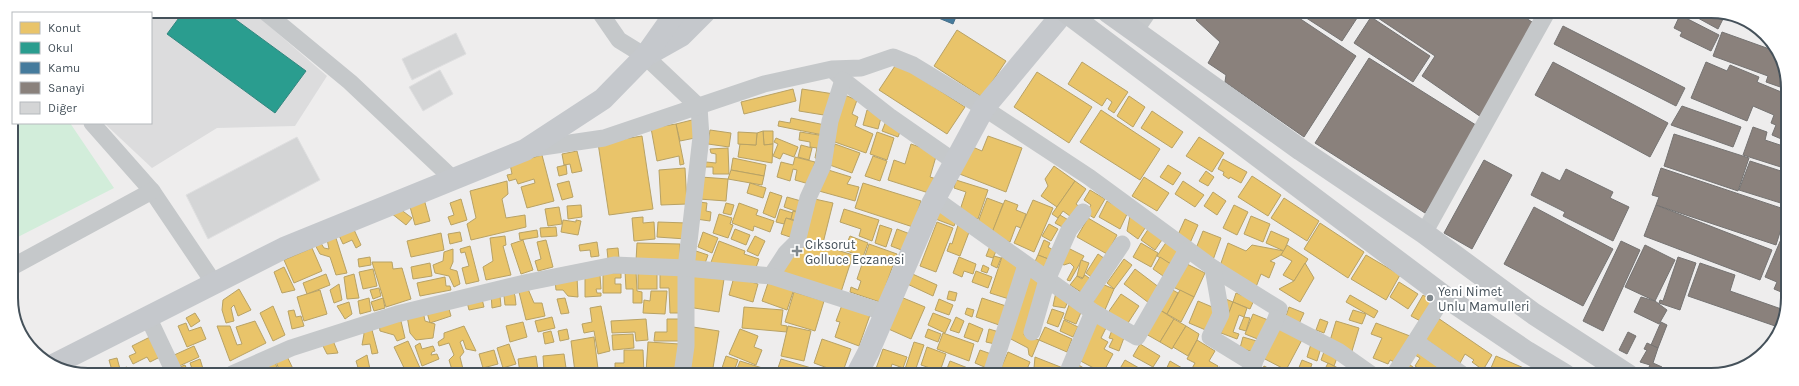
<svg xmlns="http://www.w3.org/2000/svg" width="1799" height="386" font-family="Karla,sans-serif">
	<rect width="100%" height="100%" fill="#eeeded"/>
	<!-- education -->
	<polygon fill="#dcdcdd" points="136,11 252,11 327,76 295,126 217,128 152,168 104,123 151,123 151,13 134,13"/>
	<!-- green -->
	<polygon fill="#d2edda" points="13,98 13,123 70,123 114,188 12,240 11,100"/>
	<!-- homes -->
	<g fill="#e9c46a" stroke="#b8a265">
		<polygon points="957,30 1006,61 982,97 934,66"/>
		<polygon points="1082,62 1128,92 1114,113 1108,109 1112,102 1107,98 1102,106 1068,84"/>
		<polygon points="897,63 965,107 947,134 879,90"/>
		<polygon points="1037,72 1092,107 1069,143 1014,107"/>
		<polygon points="793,89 796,101 744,114 741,102"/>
		<polygon points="802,89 834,94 830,116 799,111"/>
		<polygon points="842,94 857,100 852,114 858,117 855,126 873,134 866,153 832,141"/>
		<polygon points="1129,96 1145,107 1133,127 1117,116"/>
		<polygon points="867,110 882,114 878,129 863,125"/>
		<polygon points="1101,110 1160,149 1140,180 1080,142"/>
		<polygon points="1152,111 1183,132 1172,148 1141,128"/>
		<polygon points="791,118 825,125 823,135 778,126 779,121 790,123"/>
		<polygon points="696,119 700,137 680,141 676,124"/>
		<polygon points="886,121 902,127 898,137 882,131"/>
		<polygon points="676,124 684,164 680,165 679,156 657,161 651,128"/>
		<polygon points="710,130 731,133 729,147 708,144"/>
		<polygon points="763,131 773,131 773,144 764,145"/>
		<polygon points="763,131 764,145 773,144 772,163 738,157 740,144 756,145 757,133"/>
		<polygon points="738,132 757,133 756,145 738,144"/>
		<polygon points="800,132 825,136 821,159 815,158 817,148 810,147 810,142 799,140"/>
		<polygon points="877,132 894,138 887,160 870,154"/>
		<polygon points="642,136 653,209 609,215 598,143"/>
		<polygon points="988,136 1022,148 1006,192 957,173 968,145 982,151"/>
		<polygon points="1199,137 1224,153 1212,172 1186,156"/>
		<polygon points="776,138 798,147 794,157 783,153 780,159 773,156 778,144 774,142"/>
		<polygon points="835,144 860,153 852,173 827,164"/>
		<polygon points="911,144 937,153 930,177 940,180 935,195 888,180 894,160 905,164"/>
		<polygon points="801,145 812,148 809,160 798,157"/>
		<polygon points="728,148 729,174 713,174 713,167 705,167 706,162 716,163 716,154 711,153 710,149"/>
		<polygon points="577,151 582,171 572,173 570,164 564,165 562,154"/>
		<polygon points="542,155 554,201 527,208 521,187 535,183 534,179 518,184 516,179 509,181 507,175 512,174 510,164"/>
		<polygon points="873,156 887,161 880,181 865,176"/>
		<polygon points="795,157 815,162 809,184 795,180 797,170 793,169 790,181 777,177 781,162 793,165"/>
		<polygon points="733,158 766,165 764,176 731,170"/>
		<polygon points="1223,159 1247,172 1241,183 1230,177 1229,179 1223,175 1224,172 1218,169"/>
		<polygon points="566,165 567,174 559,176 557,167"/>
		<polygon points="1168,165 1181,173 1173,185 1160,177"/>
		<polygon points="1054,166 1075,181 1057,207 1041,196 1048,186 1045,179"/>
		<polygon points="685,168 687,204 661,205 659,170"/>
		<polygon points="825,169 851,177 847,184 859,187 855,201 819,191"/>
		<polygon points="731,170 764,176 762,185 728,179"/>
		<polygon points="1206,171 1214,177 1208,186 1199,181"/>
		<polygon points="1252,176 1281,195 1268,216 1238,197"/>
		<polygon points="701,177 728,179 726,201 699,199"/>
		<polygon points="1144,177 1169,193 1157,211 1132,196"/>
		<polygon points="956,180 988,190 978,219 959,213 966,192 954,188"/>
		<polygon points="507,181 508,194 502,199 506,218 525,215 526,227 471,240 467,224 476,218 470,191"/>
		<polygon points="569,181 573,197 562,200 557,184"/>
		<polygon points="1075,181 1086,189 1076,204 1081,208 1074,219 1063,211 1058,218 1052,214"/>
		<polygon points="1183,181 1204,195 1195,207 1175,194"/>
		<polygon points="750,183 766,188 763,198 747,193"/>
		<polygon points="863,183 921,201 913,227 855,208"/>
		<polygon points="1090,190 1105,199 1094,218 1086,213 1091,205 1084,200"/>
		<polygon points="770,192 782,196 775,218 763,213"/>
		<polygon points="1213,192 1226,201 1217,215 1204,206"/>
		<polygon points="787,197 801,201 798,212 784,207"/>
		<polygon points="810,198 833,203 822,247 800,241"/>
		<polygon points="987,198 1003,204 993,231 977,225"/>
		<polygon points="1284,198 1319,221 1307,241 1271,218"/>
		<polygon points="424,199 430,221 415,225 409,203"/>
		<polygon points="461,199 467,220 451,225 448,217 454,215 450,203"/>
		<polygon points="1005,200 1018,205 1016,210 1026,214 1021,228 1016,226 1010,242 991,235"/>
		<polygon points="1033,200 1053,208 1034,252 1014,243"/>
		<polygon points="1107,201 1128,212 1120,229 1099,217"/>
		<polygon points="699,202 707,203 706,211 711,212 710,221 696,219"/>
		<polygon points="726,203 734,205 731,215 723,213"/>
		<polygon points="739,203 758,210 756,215 774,221 770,232 754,226 753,231 732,223"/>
		<polygon points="581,205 582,217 568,219 567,206"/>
		<polygon points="1234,205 1248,212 1237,235 1223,228"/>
		<polygon points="396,206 412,218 406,225 391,213"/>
		<polygon points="559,207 562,224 548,226 545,209"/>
		<polygon points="937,208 958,216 954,226 933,218"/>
		<polygon points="780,209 793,213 791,219 786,218 784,224 776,222"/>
		<polygon points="844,209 879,220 872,241 859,236 861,229 840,222"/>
		<polygon points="793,211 800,213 798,221 791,219"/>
		<polygon points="719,214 732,218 730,224 733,225 728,238 713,233"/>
		<polygon points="1060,215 1070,221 1066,229 1055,223"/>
		<polygon points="1130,216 1147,225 1138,239 1127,231"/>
		<polygon points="1251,216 1270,224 1263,242 1244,234"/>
		<polygon points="643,217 643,223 654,222 655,239 634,241 632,218"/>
		<polygon points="786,218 801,223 796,239 781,234"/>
		<polygon points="1088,218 1117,235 1107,254 1077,237"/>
		<polygon points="1185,219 1198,225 1190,243 1177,237"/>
		<polygon points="563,220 576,222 576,220 581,221 578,235 561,232"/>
		<polygon points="658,222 687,223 686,239 657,237"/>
		<polygon points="937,222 953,228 936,272 920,266"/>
		<polygon points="959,222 971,227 960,256 947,251 950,243 952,244"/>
		<polygon points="351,223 361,245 356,248 352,240 343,244 336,229"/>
		<polygon points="1320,223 1364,252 1348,278 1304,249"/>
		<polygon points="1049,224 1058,229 1051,241 1042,236"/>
		<polygon points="880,225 892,229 886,247 875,243"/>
		<polygon points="556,227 557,236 541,237 540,228"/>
		<polygon points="1149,228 1164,237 1155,250 1141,240"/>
		<polygon points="735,229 750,235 746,245 731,239"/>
		<polygon points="897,229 910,234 904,251 891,246"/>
		<polygon points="537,230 538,237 520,240 519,233"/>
		<polygon points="1203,231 1221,238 1213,260 1195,251"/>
		<polygon points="1271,231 1289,239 1284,251 1266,243"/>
		<polygon points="460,232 462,241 450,244 448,234"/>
		<polygon points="703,232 718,238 712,253 698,247"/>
		<polygon points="441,233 444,250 411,257 407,241"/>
		<polygon points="335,235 347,273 336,275 330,257 320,254 314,243 319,240 324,248 329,249 327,239"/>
		<polygon points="505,236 506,245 503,246 511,275 486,280 483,267 493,261 490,238"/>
		<polygon points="755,236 765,241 758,256 747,251"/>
		<polygon points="850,236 868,243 863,257 844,250"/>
		<polygon points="523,240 533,270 521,274 511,244"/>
		<polygon points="546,240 553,267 538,271 535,261 541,259 537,242"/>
		<polygon points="1044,240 1050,243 1048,247 1055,251 1051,260 1038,255"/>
		<polygon points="719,241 745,251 744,254 759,259 754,273 710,265"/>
		<polygon points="1167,241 1183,251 1174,266 1157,256"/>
		<polygon points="597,242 599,256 591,257 590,250 580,251 579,245"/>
		<polygon points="637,243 680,244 680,263 636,261"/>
		<polygon points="1141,243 1158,253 1151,267 1133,257"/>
		<polygon points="1228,243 1246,251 1252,245 1284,251 1281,255 1270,261 1275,263 1269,278 1261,274 1256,287 1220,266"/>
		<polygon points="803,244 823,250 824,246 853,255 841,292 783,273 789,254 799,257"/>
		<polygon points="869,244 897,254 880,302 850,292 851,287 858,290 861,281 857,279"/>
		<polygon points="1287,245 1308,259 1294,281 1283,275 1292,261 1281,255"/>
		<polygon points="470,246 479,281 466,284 462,268 469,266 465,252 461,253 460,249"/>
		<polygon points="990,246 997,249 993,258 986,256"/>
		<polygon points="312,248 322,271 294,283 284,260"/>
		<polygon points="618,248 619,258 608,259 607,249"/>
		<polygon points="1068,248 1084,256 1070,281 1067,280 1074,267 1070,263 1064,265 1060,263"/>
		<polygon points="453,249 453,262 450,269 457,271 460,284 454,287 449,276 435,273 433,265 443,261 444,252"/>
		<polygon points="693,250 708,255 703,269 688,264"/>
		<polygon points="1098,254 1108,261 1095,280 1086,273"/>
		<polygon points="1038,255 1051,260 1046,272 1033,266"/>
		<polygon points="1366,255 1400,275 1386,300 1351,279"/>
		<polygon points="994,256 1001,258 997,268 991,265"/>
		<polygon points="370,257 371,265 359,267 358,259"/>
		<polygon points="959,257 976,264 973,274 964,271 962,277 953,273"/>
		<polygon points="1002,257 1021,265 1009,299 990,293"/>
		<polygon points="1160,257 1174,266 1166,278 1153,269"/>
		<polygon points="1124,259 1132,265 1114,289 1107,283"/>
		<polygon points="1081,260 1089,263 1083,278 1077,276"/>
		<polygon points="372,262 392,262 393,269 402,268 411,299 386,307"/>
		<polygon points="1183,262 1205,273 1194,297 1171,286"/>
		<polygon points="430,263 432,276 413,279 411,267"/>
		<polygon points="1305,263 1314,278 1300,302 1279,289 1294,281"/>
		<polygon points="983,265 989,268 987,273 981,271"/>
		<polygon points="284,267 295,290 282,293 274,272"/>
		<polygon points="373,269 377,286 363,289 359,272"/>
		<polygon points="1135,269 1160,288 1149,303 1124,284"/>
		<polygon points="625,271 636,271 637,291 642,292 642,303 633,303 633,289 626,289"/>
		<rect x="638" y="271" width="19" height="18"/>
		<polygon points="976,271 992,277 988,288 972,282"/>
		<polygon points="660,272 682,272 682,313 670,313 669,288 660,288"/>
		<polygon points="908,272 937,285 933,296 903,282"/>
		<polygon points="603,273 621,273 621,278 615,278 615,284 621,284 621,293 603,293"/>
		<polygon points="326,274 330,285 307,294 303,283"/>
		<polygon points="354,274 359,298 347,299 344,277"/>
		<polygon points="693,274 724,279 719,312 688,307"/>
		<polygon points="600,275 601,289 596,289 597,293 601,293 601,296 585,297 585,276"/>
		<polygon points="1026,275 1042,278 1024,335 1039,340 1032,357 1029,355 1028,348 1009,338"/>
		<polygon points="1085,275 1093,281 1084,294 1070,285 1077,276 1082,279"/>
		<polygon points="445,277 446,286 450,286 451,290 420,296 417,283"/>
		<polygon points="577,277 578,297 568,296 563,290 556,290 555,281"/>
		<polygon points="734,277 758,284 753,302 729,295"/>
		<polygon points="769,280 794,289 787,310 762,301"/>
		<polygon points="1399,282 1418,294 1408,309 1390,297"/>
		<polygon points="339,284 342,300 334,303 330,290"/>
		<polygon points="1102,284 1114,289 1104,312 1091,306"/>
		<polygon points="379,288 381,296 373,299 370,290"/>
		<polygon points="1169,288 1178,293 1167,314 1160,310"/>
		<polygon points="239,289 251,310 238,316 234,305 231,308 234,321 226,323 222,310 223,300"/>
		<polygon points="528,289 534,303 542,303 545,316 526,320 519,292"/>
		<polygon points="320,290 327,314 304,321 297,297"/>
		<polygon points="513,290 515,296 516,305 505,305 504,296 500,296 501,306 492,308 491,294"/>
		<polygon points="1180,290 1194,297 1181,322 1167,314"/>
		<polygon points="651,291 667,291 665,314 643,313 644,300 650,301"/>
		<polygon points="949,291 957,293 955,301 947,299"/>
		<polygon points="794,292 824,301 815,331 785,322"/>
		<polygon points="1056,292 1069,299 1065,308 1053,306"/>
		<polygon points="1236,293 1254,300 1250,309 1233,302"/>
		<polygon points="1121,294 1139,306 1126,326 1107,314"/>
		<polygon points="481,295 484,307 469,310 466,298"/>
		<polygon points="896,295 925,307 911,339 884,327"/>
		<polygon points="1350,295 1378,311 1374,318 1346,302"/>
		<polygon points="1423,295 1436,303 1424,323 1411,316"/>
		<polygon points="369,298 371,311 360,314 358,301"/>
		<polygon points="383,298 385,308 374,311 371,302"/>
		<polygon points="565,298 569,313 561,314 557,299"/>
		<polygon points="982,298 1009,307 1002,326 976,317"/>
		<polygon points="1223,298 1233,302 1230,311 1220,307"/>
		<polygon points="939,299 953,305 949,315 935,310"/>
		<polygon points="1198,301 1217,309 1208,331 1189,323"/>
		<polygon points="349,302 352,314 345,319 337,306"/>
		<polygon points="447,302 451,316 430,323 426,309"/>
		<polygon points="1233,302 1247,308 1244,317 1239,315 1233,332 1239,334 1237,339 1221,333"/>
		<polygon points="842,305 870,315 859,346 835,337 840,322 836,321"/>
		<polygon points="1069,305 1082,310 1076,324 1064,319"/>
		<polygon points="273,306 285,335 273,341 260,313"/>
		<polygon points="601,306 610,351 598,354 594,331 584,333 582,324 592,322 590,308"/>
		<polygon points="744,307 783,310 781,325 787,326 787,332 742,328"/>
		<polygon points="1289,307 1304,313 1298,326 1284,322"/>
		<polygon points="967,308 974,310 972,317 965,314"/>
		<polygon points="1052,309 1064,313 1058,327 1047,323"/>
		<polygon points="294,310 296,317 301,316 304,326 292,329 288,311"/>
		<polygon points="1160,310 1174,319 1160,342 1146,334"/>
		<polygon points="1353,310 1366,314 1362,324 1349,320"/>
		<polygon points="423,311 425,321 435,324 433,338 416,340 410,333 407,316"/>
		<polygon points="195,313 200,321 191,327 186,318"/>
		<polygon points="933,313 951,320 945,333 928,325"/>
		<polygon points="1253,314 1268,320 1260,340 1245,334"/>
		<polygon points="1435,316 1492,355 1483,370 1472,362 1474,360 1465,354 1460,363 1421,336"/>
		<polygon points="400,317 405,338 397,341 394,335 380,331 379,324"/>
		<polygon points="552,317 555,328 538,332 535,321"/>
		<polygon points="956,317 964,321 959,333 950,330"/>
		<polygon points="1244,317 1250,318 1246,331 1239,329"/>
		<polygon points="646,319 648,340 636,341 635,332 612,333 611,321"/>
		<polygon points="667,319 682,319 682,341 654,341 655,332 667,332"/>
		<polygon points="1174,319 1186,326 1172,349 1160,342"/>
		<polygon points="1320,319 1328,322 1324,333 1316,330"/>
		<polygon points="1064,320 1078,327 1073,337 1060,331"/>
		<polygon points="255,321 266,343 230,361 217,326 230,326 237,345 242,344 236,327"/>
		<polygon points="1336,321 1359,328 1352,351 1329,344"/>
		<polygon points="523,322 527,337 510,342 506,326"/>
		<polygon points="1095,322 1106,328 1101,338 1108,342 1104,349 1113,354 1103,373 1075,358"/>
		<polygon points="186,323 189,331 201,327 206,339 187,347 178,326"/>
		<polygon points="969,323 983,329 978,342 964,337"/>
		<polygon points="1376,323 1410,336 1399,364 1390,360 1388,364 1373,358 1382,338 1371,334"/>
		<polygon points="371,326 378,353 372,354 370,344 362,345 364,334 362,329"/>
		<polygon points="464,326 476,351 466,349 463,340 460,342 464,352 460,357 463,369 453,373 449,360 454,355 449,343 439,346 438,342 444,338 444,333"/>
		<polygon points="788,326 811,331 804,361 781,356"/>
		<polygon points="1186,326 1199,334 1197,340 1188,356 1173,347"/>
		<polygon points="1280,326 1303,338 1286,370 1263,358"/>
		<polygon points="693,327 719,331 712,374 686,374"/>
		<polygon points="1045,327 1072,339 1067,352 1039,340"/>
		<polygon points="567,329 569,339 560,341 558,331"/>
		<polygon points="740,329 758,336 754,347 762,350 756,365 729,354"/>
		<polygon points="928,329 941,334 938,342 925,337"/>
		<polygon points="989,329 999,332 995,344 986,342"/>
		<polygon points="1112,330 1125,335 1119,351 1109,347 1113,339 1109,338"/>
		<polygon points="551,331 554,342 545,344 543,333"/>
		<polygon points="943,333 974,344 969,361 937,349"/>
		<polygon points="633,334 634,348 613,350 612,335"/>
		<polygon points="150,337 160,357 150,362 147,357 133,364 129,356 136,353 132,346"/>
		<polygon points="594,337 598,369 575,372 571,341"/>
		<polygon points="1243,337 1260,342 1257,353 1240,348"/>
		<polygon points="332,338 338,353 327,354 322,344"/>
		<polygon points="822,339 851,349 842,374 832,374 833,370 814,363"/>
		<polygon points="1197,340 1215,351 1209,361 1218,366 1213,374 1189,374 1195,363 1187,359"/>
		<polygon points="408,341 420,368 407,374 394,347"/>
		<polygon points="648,342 680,344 678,374 646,372"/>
		<polygon points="914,342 924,345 914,374 912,374 904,372"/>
		<polygon points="420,343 422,349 433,346 435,351 432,352 431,355 437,354 439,359 422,366 415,346"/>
		<polygon points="509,344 516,364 503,368 497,348"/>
		<polygon points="1140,344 1160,356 1153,367 1133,356"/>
		<polygon points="1311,344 1321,348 1317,361 1307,357"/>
		<polygon points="1414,345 1454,375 1429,375 1415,366 1420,358 1410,352"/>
		<polygon points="194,346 199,357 177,367 172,356"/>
		<polygon points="927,347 946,354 939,374 931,374 933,369 921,365"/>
		<polygon points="883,349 907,357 903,368 892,364 889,374 874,374"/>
		<polygon points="1325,349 1338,355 1334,366 1321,360"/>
		<polygon points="494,350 498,364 483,368 479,354"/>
		<polygon points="624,350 643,350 644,374 615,374 615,363 624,363"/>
		<polygon points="980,350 994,355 989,369 975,363"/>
		<polygon points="285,352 294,371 288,374 281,374 274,357"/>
		<polygon points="1008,352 1030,362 1025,374 1017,374 1001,368"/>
		<polygon points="564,354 566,368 544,371 543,356"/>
		<polygon points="367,355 371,374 360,374 356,361"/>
		<polygon points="536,356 538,370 520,373 518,359"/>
		<polygon points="726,356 738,360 733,374 720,374"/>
		<polygon points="1496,356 1533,372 1532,375 1488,375"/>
		<polygon points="273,357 278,370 265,374 261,363"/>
		<polygon points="1035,357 1063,368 1061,374 1051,374 1034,368"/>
		<polygon points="117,358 120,369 127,367 130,374 113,374 109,360"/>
		<polygon points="200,359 204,372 194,374 190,363"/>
		<polygon points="781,359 818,370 816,374 776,374"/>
		<polygon points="1125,360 1139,368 1135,374 1122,374 1118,372"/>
		<polygon points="1302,360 1312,364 1308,375 1296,375"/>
		<polygon points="740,361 772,371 771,374 735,374"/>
		<polygon points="950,361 983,374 945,374"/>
		<polygon points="1170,361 1182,368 1178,374 1164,374"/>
		<polygon points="1406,362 1424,375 1397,375"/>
		<polygon points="1328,363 1342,370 1340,375 1322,375"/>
		<polygon points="1077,364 1087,370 1085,374 1076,374 1072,372"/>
		<polygon points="185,365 189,374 176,374 174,369"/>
		<polygon points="1264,366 1282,375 1260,374"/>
		<polygon points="1219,367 1238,374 1216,374"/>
		<polygon points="1346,367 1357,371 1355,375 1342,375"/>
		<polygon points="922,368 929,371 927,374 920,374"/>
		<polygon points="516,369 517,374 505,374 505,371"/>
		<polygon points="822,369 830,372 829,374 821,374"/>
	</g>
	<!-- schools -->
	<polygon fill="#2a9d8f" stroke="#32867f" points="184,11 224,11 306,71 275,113 167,34"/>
	<!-- public -->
	<polygon fill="#457b9d" stroke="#456e89" points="924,12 958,12 953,24"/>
	<!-- industry -->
	<g fill="#8a817c" stroke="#757372">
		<polygon points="1185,12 1199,12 1195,18"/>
		<polygon points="1201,12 1290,12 1356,56 1304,137 1225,82 1226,75 1208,63 1220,42 1196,20"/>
		<polygon points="1297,12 1361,12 1342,41"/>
		<polygon points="1369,12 1517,12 1535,24 1481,117 1422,76 1435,56"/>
		<polygon points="1687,12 1726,12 1726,13 1718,29"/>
		<polygon points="1680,15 1719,35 1711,51 1680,36 1682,32 1674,28"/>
		<polygon points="1371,17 1430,56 1413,82 1354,43"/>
		<polygon points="1563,26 1685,88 1676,106 1554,44"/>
		<polygon points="1722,32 1775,51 1786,73 1786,89 1766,82 1768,76 1713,56"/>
		<polygon points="1369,58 1479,127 1425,213 1315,143"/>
		<polygon points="1553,62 1668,123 1650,157 1535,95"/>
		<polygon points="1706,62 1727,71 1730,65 1759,77 1757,82 1786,94 1786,141 1772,135 1776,125 1771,123 1774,115 1753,106 1747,121 1691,98"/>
		<polygon points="1682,106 1741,127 1733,147 1671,125"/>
		<polygon points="1753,127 1767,132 1765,140 1786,147 1787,169 1743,155"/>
		<polygon points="1674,134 1749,158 1738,191 1664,166"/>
		<polygon points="1484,160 1512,175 1472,249 1444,233"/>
		<polygon points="1750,161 1787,173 1787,205 1739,190"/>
		<polygon points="1661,168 1787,210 1776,245 1656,205 1659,197 1652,195"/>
		<polygon points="1566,169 1613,192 1610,198 1629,207 1613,241 1563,216 1565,212 1531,195 1542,172 1560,181"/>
		<polygon points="1656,205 1772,250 1760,280 1644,236"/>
		<polygon points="1534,207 1613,249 1583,306 1504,264"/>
		<polygon points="1787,225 1787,294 1786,294 1774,289 1777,282 1765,277"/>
		<polygon points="1621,241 1640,250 1603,331 1583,321"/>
		<polygon points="1645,245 1675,260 1655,301 1625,287"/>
		<polygon points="1678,257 1696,263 1680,310 1659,303 1660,300 1663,301"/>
		<polygon points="1700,263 1735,275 1730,291 1787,311 1778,327 1688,296"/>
		<polygon points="1641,297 1655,301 1667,310 1659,324 1634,312"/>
		<polygon points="1661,322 1667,325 1658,348 1651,345"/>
		<polygon points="1628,332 1636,336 1627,354 1619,350"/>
		<polygon points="1647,343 1658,348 1653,363 1662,367 1659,373 1648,369 1650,365 1640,362 1647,350 1644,349"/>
	</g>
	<!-- building -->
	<g fill="#d4d5d6" stroke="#dfdfe0">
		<polygon points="456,33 466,54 412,80 402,59"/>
		<polygon points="440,70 453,94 423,111 409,87"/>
		<polygon points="297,137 320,180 208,239 186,195"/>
	</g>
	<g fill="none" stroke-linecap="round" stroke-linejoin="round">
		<!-- street -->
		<g stroke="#c5c8ca" stroke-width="17">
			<polyline points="264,11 350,82 453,179"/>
			<polyline points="599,11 619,40 645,56 699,107 701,137 686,268 686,346 682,374"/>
			<polyline points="1135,31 1148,12"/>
			<polyline points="835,72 843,80 889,116 955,162"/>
			<polyline points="92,123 152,191 214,283"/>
			<polyline points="529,149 604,138 764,84 832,69 861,68 893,57 913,65 984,108 1089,177 1213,268 1279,309 1276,319 1338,351 1372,375"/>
			<polyline points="935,199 1093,312 1137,337 1187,250"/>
			<polyline points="1424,233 1547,12"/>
			<polyline points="12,267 152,191"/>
			<polyline points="1213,268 1221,314 1210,337 1254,364"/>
			<polyline points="771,276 786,253 797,242 808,198 823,165 830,121 843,80"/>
			<polyline points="1082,304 1122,244"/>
			<polyline points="148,317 175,374"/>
			<polyline points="1032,332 1047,280 1069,230 1083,212"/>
			<polyline points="1416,342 1463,375"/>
			<polyline points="232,374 291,348 397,314 529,282 614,265 686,268 771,276 886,313"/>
			<polyline points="991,374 1026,265"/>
			<polyline points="1067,374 1093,312"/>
			<polyline points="1248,374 1276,319"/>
			<polyline points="1394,375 1444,296"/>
		</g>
		<!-- secondary -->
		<g stroke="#c5c8cc" stroke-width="22">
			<polyline points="649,54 681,36 705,12"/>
			<polyline points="55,364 284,248 525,150 603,99 645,56 676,12"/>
			<polyline points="857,374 869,351 932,204 984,108 1064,12"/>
		</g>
		<!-- primary -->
		<g stroke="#c3c6c9" stroke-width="22">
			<polyline points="1066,12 1444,296 1527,352 1565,375"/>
			<polyline points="1108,12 1301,150 1424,233 1534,314 1628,375"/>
		</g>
	</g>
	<!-- markers -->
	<g fill="#80888d" stroke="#fff" stroke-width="1.5">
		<path d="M795 245h4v4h4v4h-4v4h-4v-4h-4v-4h4z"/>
		<circle cx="1430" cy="298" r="4"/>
	</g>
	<g text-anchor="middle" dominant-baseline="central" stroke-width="4" stroke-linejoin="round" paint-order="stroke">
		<!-- poi labels -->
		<g font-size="13" fill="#45515a" stroke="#fff" text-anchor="start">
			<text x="805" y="244">Cıksorut<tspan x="805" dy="15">Golluce Eczanesi</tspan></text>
			<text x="1438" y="291">Yeni Nimet<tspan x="1438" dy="15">Unlu Mamulleri</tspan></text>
		</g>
	</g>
	<!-- crop -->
	<path d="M0 0H1799V386H0ZM88 18H1711A70 70 0 0 1 1781 88V298A70 70 0 0 1 1711 368H88A70 70 0 0 1 18 298V88A70 70 0 0 1 88 18Z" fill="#fff" fill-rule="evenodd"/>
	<path fill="none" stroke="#45515a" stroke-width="2" d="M88 18H1711A70 70 0 0 1 1781 88V298A70 70 0 0 1 1711 368H88A70 70 0 0 1 18 298V88A70 70 0 0 1 88 18Z"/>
	<!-- legend -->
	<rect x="12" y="12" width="140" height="112" fill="#ffffff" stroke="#b5b9bd"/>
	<rect x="20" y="22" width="20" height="12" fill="#e9c46a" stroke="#b5b9bd"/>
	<text x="48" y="32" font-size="12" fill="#45515a">Konut</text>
	<rect x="20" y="42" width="20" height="12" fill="#2a9d8f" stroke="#b5b9bd"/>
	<text x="48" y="52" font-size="12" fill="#45515a">Okul</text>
	<rect x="20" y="62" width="20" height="12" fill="#457b9d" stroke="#b5b9bd"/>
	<text x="48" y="72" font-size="12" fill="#45515a">Kamu</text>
	<rect x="20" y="82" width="20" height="12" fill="#8a817c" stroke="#b5b9bd"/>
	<text x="48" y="92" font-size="12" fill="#45515a">Sanayi</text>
	<rect x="20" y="102" width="20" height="12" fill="#d4d5d6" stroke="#b5b9bd"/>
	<text x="48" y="112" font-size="12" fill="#45515a">Diğer</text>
</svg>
